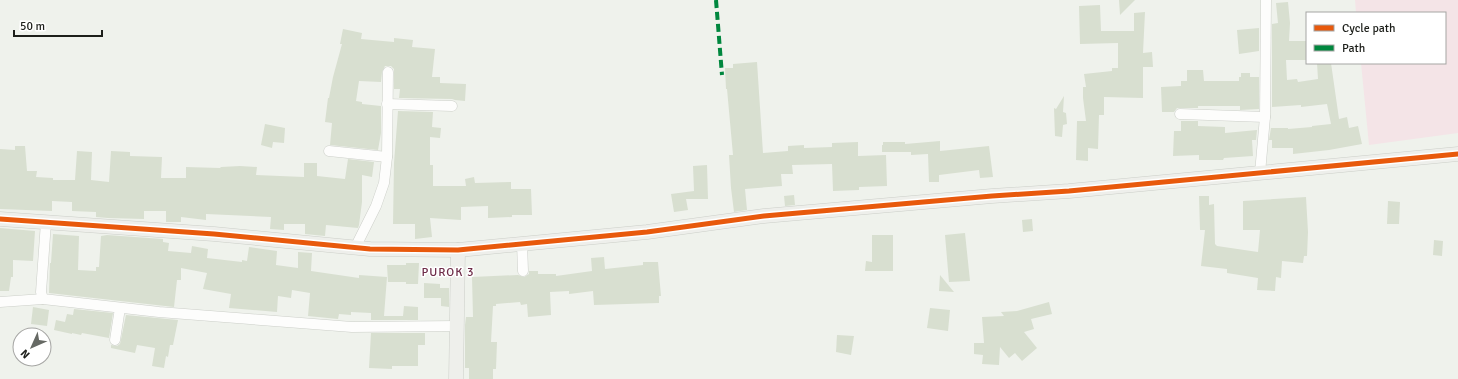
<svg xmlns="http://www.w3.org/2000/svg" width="1458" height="379" font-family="Signika,sans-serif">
	<rect width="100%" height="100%" fill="#eff2ec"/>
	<!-- green -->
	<polygon fill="#f4e4e7" points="1355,0 1458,0 1458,133 1369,145 1361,63 1445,63 1445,13 1356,13"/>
	<!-- building -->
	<g fill="#d8dfd0">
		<polygon points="1119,0 1135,0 1120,15"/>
		<polygon points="1288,2 1290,23 1289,41 1307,41 1307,60 1286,60 1287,80 1297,79 1298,82 1318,79 1317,63 1331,63 1339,119 1347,117 1349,128 1358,126 1362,144 1329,150 1293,154 1293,148 1272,148 1272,140 1269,140 1271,128 1288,128 1288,129 1312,127 1312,126 1331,124 1327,104 1301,107 1301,105 1272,107 1272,24 1278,23 1276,3"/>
		<polygon points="1100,5 1101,31 1134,31 1134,13 1145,12 1143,53 1152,52 1153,67 1143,67 1143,98 1104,97 1104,115 1099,115 1098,149 1088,148 1088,161 1076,160 1077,121 1086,121 1083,98 1083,87 1086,87 1084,74 1112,71 1112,68 1118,68 1118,43 1080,44 1079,6"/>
		<polygon points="1259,28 1259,51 1239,54 1237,30"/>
		<polygon points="343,29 362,33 361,39 394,42 394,38 413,40 412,47 435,49 432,77 440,77 440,83 466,84 465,101 455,100 452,99 399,98 400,89 394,89 394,69 391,66 385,66 382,72 381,82 359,81 356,101 362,102 362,104 381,106 381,133 378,150 330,145 332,123 325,122 328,98 329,98 333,77 342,44 340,44"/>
		<polygon points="757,62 763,153 788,151 788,146 804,145 804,148 832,147 832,143 858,142 858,156 886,155 887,186 859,187 859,190 833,191 832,164 792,165 793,174 781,174 782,186 745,189 747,210 734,212 731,188 729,155 733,155 727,89 726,89 725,68 733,68 733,64"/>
		<polygon points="1187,70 1203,70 1204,81 1239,81 1239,77 1241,77 1241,73 1250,73 1250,77 1259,77 1259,109 1240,110 1240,106 1198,106 1198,108 1177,108 1174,112 1162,112 1161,87 1181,86 1181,81 1187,81"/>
		<polygon points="1064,96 1063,112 1066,113 1067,124 1063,125 1062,137 1055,136 1054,108 1056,109"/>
		<polygon points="398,111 433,112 432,127 441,128 440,138 430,137 430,165 433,165 433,186 466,186 465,179 474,177 475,183 511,182 511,189 531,189 532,215 512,215 512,217 488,218 488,206 461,207 461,220 430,218 432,237 415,239 415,224 393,224 394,163"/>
		<polygon points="1181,121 1198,121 1198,126 1225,127 1225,133 1257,130 1256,140 1252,140 1253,156 1224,158 1223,160 1199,160 1199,155 1173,156 1174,131 1181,131"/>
		<polygon points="265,124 285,128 284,143 273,142 272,148 261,145"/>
		<polygon points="940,141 940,151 989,146 993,177 980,178 979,170 939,175 939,182 929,182 928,154 911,155 911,152 882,152 882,145 883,145 883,142 905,142 905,144"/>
		<polygon points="15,146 25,146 27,171 37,171 36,177 53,178 53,180 75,180 77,151 92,152 91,180 109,182 111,151 130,152 130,156 162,157 161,178 186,178 186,167 220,168 221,167 240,166 257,167 256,175 304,177 304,163 317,163 317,176 345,179 348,159 374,162 372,177 362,175 362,202 359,225 358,228 326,225 325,236 305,234 305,224 284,224 284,230 270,229 271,217 206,214 206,220 181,217 181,222 166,222 166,211 144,211 144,219 108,218 96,217 96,212 72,211 72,202 52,201 52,211 0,209 0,149 15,150"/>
		<polygon points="707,165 708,199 686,199 688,210 674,212 671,194 694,191 693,166"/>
		<polygon points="794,195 795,205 785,206 784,196"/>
		<polygon points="1199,196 1209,196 1209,205 1214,204 1215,244 1217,246 1258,252 1260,230 1243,230 1243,201 1306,197 1308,232 1307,256 1304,256 1303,263 1282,261 1281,278 1276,277 1275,291 1257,290 1258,278 1227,273 1227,269 1201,266 1205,230 1200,230"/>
		<polygon points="1388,201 1400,202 1399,224 1387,224"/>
		<polygon points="1032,219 1033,231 1023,232 1022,220"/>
		<polygon points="0,228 35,231 33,261 13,260 13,277 11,277 9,291 0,291"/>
		<polygon points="965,233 970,281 949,282 945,235"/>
		<polygon points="53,234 79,236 78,270 96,271 96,267 99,267 101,236 107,235 163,239 163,242 169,243 168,251 191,253 192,246 208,249 207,258 242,262 242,260 247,261 249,247 277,251 276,265 298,268 298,252 312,253 311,271 359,278 359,275 387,277 384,316 403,316 404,306 418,307 418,320 371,320 371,313 351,312 351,315 339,314 338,319 308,316 310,293 292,290 291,298 278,296 277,312 229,308 231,294 203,289 207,273 181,268 181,280 177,280 174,307 49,293 50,263 51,263"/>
		<polygon points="872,235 893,235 893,271 865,271 866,261 872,262"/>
		<polygon points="1434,240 1443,241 1442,256 1433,255"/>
		<polygon points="604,257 605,269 643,265 643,262 658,262 661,296 659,296 659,303 594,305 593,291 569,294 569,291 550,292 551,315 528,317 527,304 521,305 520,302 496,304 496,306 493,306 491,342 497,342 496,369 493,369 493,379 469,379 469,368 465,368 465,325 466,317 473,317 472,277 518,275 524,277 529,274 529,271 538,271 538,274 556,274 556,276 592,271 591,258"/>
		<polygon points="406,263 419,263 418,284 406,284 406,282 388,282 387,265 406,265"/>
		<polygon points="940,275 954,292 939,291"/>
		<polygon points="424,283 440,284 440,288 449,288 449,307 441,306 441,298 424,298"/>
		<polygon points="1049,302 1052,314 1031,319 1034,329 1024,332 1037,348 1022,361 1015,353 1009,358 1000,347 999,365 982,364 983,355 974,354 974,343 984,343 982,317 1004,316 1001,312 1017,311"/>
		<polygon points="33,307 49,310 47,326 31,324"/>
		<polygon points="930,308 950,310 948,331 927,328"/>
		<polygon points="74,309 113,313 109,338 82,333 81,335 72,333 72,334 54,330 56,320 65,322 67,314 73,315"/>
		<polygon points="126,315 178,320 173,345 170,345 168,357 166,356 164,368 152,366 155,348 137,345 135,353 111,348 111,345 117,346 120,344"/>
		<polygon points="371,333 425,333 425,345 418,345 418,366 392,366 392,369 369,368"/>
		<polygon points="837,335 854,336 851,355 836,352"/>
	</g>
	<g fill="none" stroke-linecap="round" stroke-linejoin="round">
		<defs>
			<g id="street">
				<polyline points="387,104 452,106"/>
				<polyline points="1180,114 1265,117"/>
				<polyline points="329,151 387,157"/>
				<polyline points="1260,173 1265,117 1266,0"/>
				<polyline points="46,222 41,292 43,299 159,312 352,327 457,326"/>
				<polyline points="522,243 523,271"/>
				<polyline points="355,248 376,206 384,183 387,157 388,72"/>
				<polyline points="0,302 43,299"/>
				<polyline points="115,340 120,308"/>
			</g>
			<g id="secondary">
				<polyline points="0,219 214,234 370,249 458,250 647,232 764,216 992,196 1069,191 1458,154"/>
				<polyline points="456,379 458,250"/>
			</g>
		</defs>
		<!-- street casing -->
		<use href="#street" stroke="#cccfc9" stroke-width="11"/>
		<!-- secondary casing -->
		<use href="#secondary" stroke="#cccfc9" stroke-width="15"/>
		<!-- street -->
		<use href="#street" stroke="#fdfdfc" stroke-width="10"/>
		<!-- secondary -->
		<use href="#secondary" stroke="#eeefeb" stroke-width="14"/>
		<!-- quiet -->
		<polyline stroke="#00873e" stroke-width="4" stroke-dasharray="8 4" stroke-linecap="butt" points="716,0 722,75"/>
		<defs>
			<polyline id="cycleway" points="0,219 214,234 370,249 458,250 647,232 764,216 992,196 1069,191 1458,154"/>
		</defs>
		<!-- cycleway casing -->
		<use href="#cycleway" stroke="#fff" stroke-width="8"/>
		<!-- cycleway -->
		<use href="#cycleway" stroke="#e8590c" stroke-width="5"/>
	</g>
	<g text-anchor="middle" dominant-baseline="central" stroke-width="3" stroke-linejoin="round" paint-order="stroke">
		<!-- neighbourhood labels -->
		<g font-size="12" letter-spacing="1" fill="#6e2c48" stroke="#fff">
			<text x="448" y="272">PUROK 3</text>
		</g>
	</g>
	<!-- legend -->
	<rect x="1306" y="12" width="140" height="52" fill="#ffffff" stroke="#a5a5a3"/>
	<rect x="1314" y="25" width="20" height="6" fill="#e8590c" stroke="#a5a5a3"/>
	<text x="1342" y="32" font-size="12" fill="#1d1f1a">Cycle path</text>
	<rect x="1314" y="45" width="20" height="6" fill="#00873e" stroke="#a5a5a3"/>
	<text x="1342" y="52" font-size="12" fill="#1d1f1a">Path</text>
	<!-- north arrow -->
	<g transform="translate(32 347) rotate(225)"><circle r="19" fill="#ffffff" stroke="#a5a5a3"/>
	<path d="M0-3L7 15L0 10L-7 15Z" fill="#666964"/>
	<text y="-6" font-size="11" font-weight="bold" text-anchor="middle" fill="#1d1f1a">N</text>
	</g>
	<!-- scale -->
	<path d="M14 30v6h88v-6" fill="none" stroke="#1d1f1a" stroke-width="2"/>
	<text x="20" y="30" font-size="12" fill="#1d1f1a" stroke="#ffffff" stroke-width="3" paint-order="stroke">50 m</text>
</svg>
